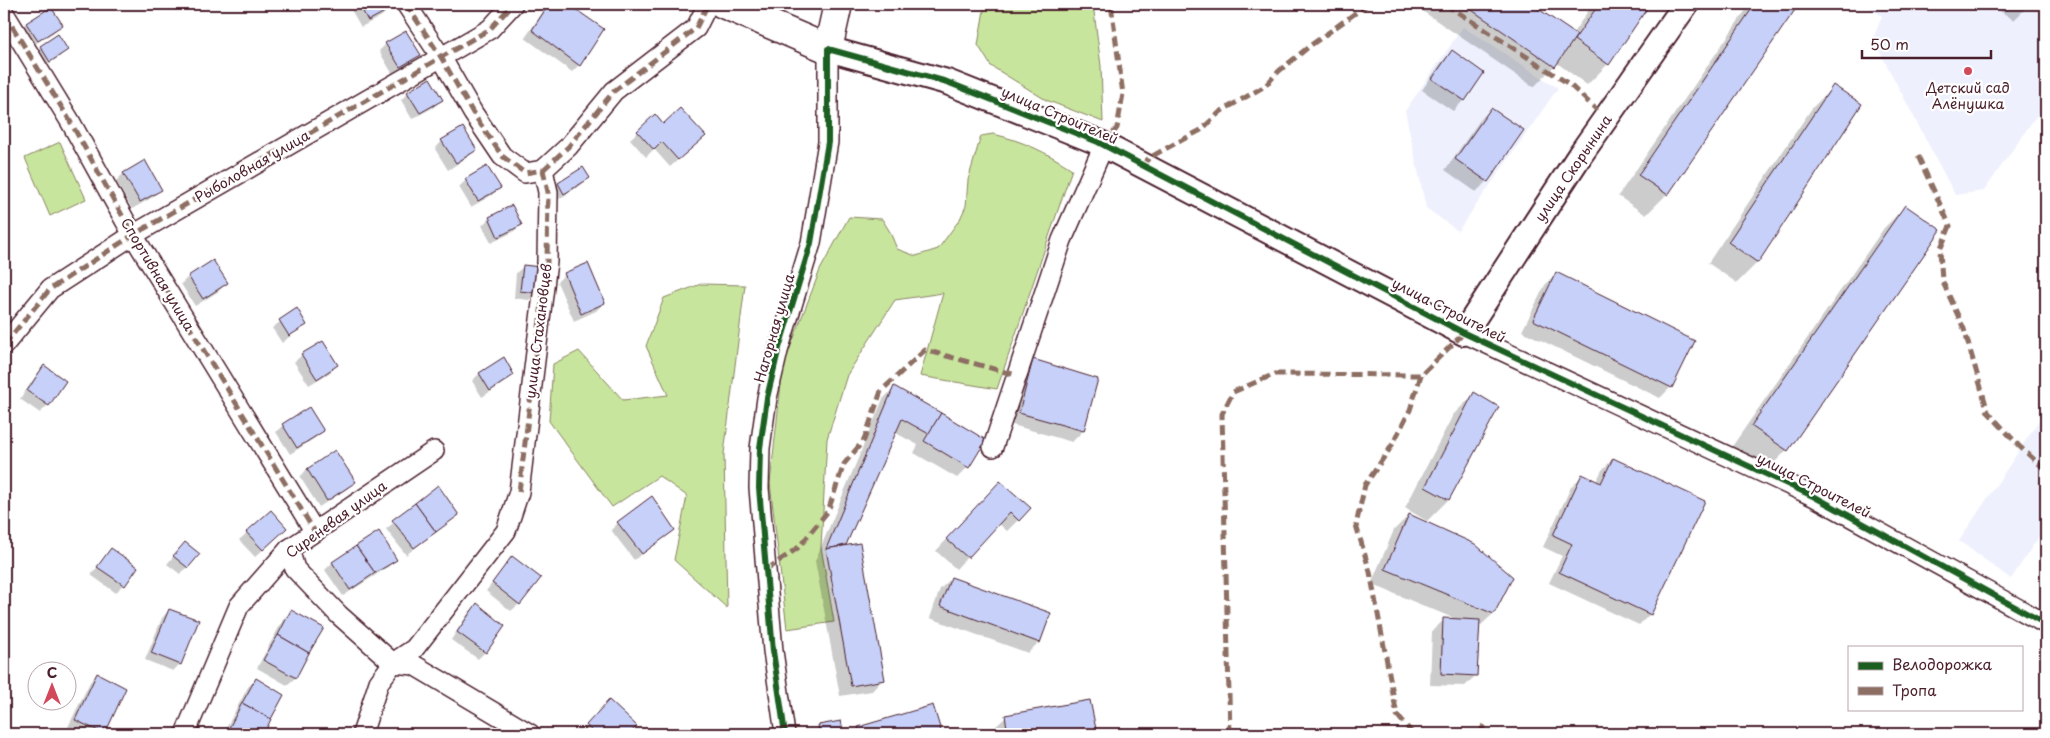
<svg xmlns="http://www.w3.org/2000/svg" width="2050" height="738" font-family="'Playpen Sans',sans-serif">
	<rect width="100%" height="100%" fill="#fff"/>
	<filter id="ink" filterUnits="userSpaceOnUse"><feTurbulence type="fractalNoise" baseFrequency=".02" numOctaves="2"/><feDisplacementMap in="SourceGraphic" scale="10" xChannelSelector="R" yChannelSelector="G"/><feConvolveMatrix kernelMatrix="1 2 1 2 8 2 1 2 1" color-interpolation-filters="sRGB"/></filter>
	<g filter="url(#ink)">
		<!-- built -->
		<g fill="#eef1fd">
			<polygon points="1864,4 2046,4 2046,102 1984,191 1955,195 1873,39 1882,16"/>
			<polygon points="1463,27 1558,88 1458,231 1426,208 1405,111"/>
			<polygon points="2046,410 2046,526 2011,579 1959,541"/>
		</g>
		<!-- green -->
		<g fill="#c8e59d" stroke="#898264">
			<polygon points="985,4 1093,4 1101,66 1103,122 1046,100 991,66 978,45"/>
			<path d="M993 134C1023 141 1046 152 1072 169L997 389 920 376 943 293 895 300 847 375 827 439 821 547 834 622 787 629 770 483 783 366 820 270 849 217 882 219 890 232 897 249 916 256 938 249 960 219 966 206 968 180 981 136Z"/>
			<polygon points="60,142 86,199 50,216 25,158"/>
			<polygon points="701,284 745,285 724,454 727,608 674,560 687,496 659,476 612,507 549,421 553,364 579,351 623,400 668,395 646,346 664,298"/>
		</g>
		<!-- shadow -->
		<g fill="#0003">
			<polygon points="354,4 386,4 389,8 382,16 361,27 350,8"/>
			<polygon points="548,4 566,4 602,29 579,65 572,72 525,38"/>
			<polygon points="1420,4 1529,4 1573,33 1593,4 1649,4 1608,64 1587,85 1557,63 1534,87 1418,8"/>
			<polygon points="1750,4 1798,4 1667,194 1646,215 1618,196"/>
			<polygon points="1989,4 2030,4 2014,20"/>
			<polygon points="26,24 61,25 54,32 30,47 19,31"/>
			<polygon points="57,36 66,50 59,57 42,68 33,54 40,47"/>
			<polygon points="386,44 419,55 412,62 392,73 379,51"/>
			<polygon points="1452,52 1483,73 1464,100 1453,111 1422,90 1441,63"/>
			<polygon points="1833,87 1758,262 1737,283 1708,263 1812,108"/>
			<polygon points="408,93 441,100 434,107 412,119 401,100"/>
			<polygon points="1491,109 1487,181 1476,192 1445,170 1480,120"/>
			<polygon points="655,116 663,126 697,143 670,167 654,149 646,157 630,139"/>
			<polygon points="442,141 476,150 468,157 448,170 435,149"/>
			<polygon points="145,162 160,189 153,197 132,209 116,181 123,174"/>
			<polygon points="583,168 589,177 581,185 556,201 551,192 558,184"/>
			<polygon points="466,180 499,188 492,195 471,207 459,187"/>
			<polygon points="1905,207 1939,230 1787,450 1766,471 1731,448 1884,228"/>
			<polygon points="490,218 520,225 513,232 491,243 482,225"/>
			<polygon points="524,266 536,292 529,300 514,298 516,273"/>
			<polygon points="565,274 604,303 596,311 574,321 557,282"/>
			<polygon points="1556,274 1671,387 1660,398 1522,331 1545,285"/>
			<polygon points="189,276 226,283 219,291 195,306 181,284"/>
			<polygon points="296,310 305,324 282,343 272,328"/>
			<polygon points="302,355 337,365 329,373 309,385 294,362"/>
			<polygon points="504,359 513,375 505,382 482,397 472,381 479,374"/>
			<polygon points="1033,360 1083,431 1072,442 1009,424 1022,371"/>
			<polygon points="44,367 64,381 48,405 40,413 20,399 37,374"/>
			<polygon points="894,388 968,467 957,478 914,453 918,445 894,432 844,547 883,679 872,691 840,696 815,561 883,399"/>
			<polygon points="1474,394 1497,407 1448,500 1427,521 1405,508 1453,415"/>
			<polygon points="283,425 323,431 315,438 290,454 276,432"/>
			<polygon points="1613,459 1650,614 1639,625 1549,583 1562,556 1543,547 1571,487 1583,475 1596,482 1602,470"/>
			<polygon points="307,469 355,481 347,489 319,507 300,477"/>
			<polygon points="1000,482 1018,520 1007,531 998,523 956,569 936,551"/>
			<polygon points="438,487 457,515 406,555 386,529"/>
			<polygon points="1409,515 1511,577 1493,614 1478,628 1476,675 1465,686 1430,685 1432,631 1444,620 1458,620 1371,584 1394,530"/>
			<polygon points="618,523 674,530 634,560 611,530"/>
			<polygon points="247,533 278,536 255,557 239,540"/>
			<polygon points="379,533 395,560 388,567 343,596 325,570 332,563"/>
			<polygon points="111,550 136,567 116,593 91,575"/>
			<polygon points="178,551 187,567 180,574 167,564"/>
			<polygon points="512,558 519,604 511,611 486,591"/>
			<polygon points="952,578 1039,642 1028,653 930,618 940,589"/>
			<polygon points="477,605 485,652 478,659 451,640 469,612"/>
			<polygon points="169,610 180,664 173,671 145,660 162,618"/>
			<polygon points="292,611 322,628 295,678 287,685 257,668 284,618"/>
			<polygon points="97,674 104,733 83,734 68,727 90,682"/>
			<polygon points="256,679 283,696 263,734 223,734 248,687"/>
			<polygon points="1089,702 1095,734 996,734 994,728 1006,717"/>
			<polygon points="932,706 941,734 853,734 858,729"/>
			<polygon points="602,709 635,726 627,734 580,734"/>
			<polygon points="840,722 842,734 810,734 819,726"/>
		</g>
		<!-- building -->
		<g fill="#c7d0f8" stroke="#4a1f2b">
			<polygon points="359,4 388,4 390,9 368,21"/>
			<polygon points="549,4 568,4 604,29 580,66 532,30"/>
			<polygon points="1463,4 1531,4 1577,35 1555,67"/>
			<polygon points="1599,4 1650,4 1609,65 1574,40"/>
			<polygon points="1755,4 1799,4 1668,195 1638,175"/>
			<polygon points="51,7 63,25 38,41 26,23"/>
			<polygon points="406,31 421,55 400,67 385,43"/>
			<polygon points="58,34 68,50 50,62 40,46"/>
			<polygon points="1452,50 1484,73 1465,101 1432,79"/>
			<polygon points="430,78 443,100 420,113 407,92"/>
			<polygon points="1833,85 1862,104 1758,263 1728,242"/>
			<polygon points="680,108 706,136 678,160 662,142 654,150 637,131 655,114 663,124"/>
			<polygon points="1491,108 1524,130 1488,182 1455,159"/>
			<polygon points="463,127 477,150 456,163 441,140"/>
			<polygon points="145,160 162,190 140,202 123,173"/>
			<polygon points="487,166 501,188 478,201 465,179"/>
			<polygon points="583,167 590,178 564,194 558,183"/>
			<polygon points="512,205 522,225 498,237 489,217"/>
			<polygon points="1905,205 1941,230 1788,451 1751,426"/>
			<polygon points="213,260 228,283 203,299 188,276"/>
			<polygon points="588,263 605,303 581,314 564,273"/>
			<polygon points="523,265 541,267 537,293 520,291"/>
			<polygon points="1556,272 1695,341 1672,388 1533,320"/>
			<polygon points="297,308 307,325 289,336 279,320"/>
			<polygon points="323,341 338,365 317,379 301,354"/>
			<polygon points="504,357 514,375 490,391 479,373"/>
			<polygon points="1033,359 1098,379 1084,431 1019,413"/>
			<polygon points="44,365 66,381 49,406 27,391"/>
			<polygon points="894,386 941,413 929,434 902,419 846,545 826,549"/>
			<polygon points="1474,392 1499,407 1449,500 1425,487"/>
			<polygon points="309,407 324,431 297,448 282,424"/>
			<polygon points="941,413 986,440 969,468 924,441"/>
			<polygon points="335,450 356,482 327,501 307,469"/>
			<polygon points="1613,458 1705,501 1651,615 1559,572 1572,544 1553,535 1582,474 1601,483"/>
			<polygon points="1000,481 1031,508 1019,521 1010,512 968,558 946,539"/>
			<polygon points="438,485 459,515 436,532 415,503"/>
			<polygon points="652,496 675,530 642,554 617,522"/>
			<polygon points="415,503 436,532 414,548 392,520"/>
			<polygon points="271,510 287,528 263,550 246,532"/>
			<polygon points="1409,514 1475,544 1513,577 1494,614 1385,569"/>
			<polygon points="379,531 397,560 375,573 356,546"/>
			<polygon points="185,542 200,554 188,568 173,556"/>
			<polygon points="860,543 885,680 851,686 826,549"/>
			<polygon points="356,546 375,573 350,590 332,562"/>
			<polygon points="111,548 138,567 125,586 97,567"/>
			<polygon points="512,556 541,578 520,605 492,583"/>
			<polygon points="951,577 1051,613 1040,643 940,606"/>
			<polygon points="477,603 505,626 486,653 457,632"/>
			<polygon points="169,609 199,620 181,665 151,653"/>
			<polygon points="291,610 324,628 309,653 278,635"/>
			<polygon points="1443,618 1480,620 1477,676 1441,674"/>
			<polygon points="278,635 309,653 296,678 263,660"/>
			<polygon points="97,673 126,688 105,734 75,720"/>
			<polygon points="256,678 284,695 271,719 242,703"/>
			<polygon points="609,700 637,726 629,734 595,734 586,725"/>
			<polygon points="1090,700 1097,734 1008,734 1005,715"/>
			<polygon points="242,703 271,719 264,734 241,734 229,728"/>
			<polygon points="933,705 942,734 860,734 858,727"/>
			<polygon points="841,721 844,734 820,734 818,725"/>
		</g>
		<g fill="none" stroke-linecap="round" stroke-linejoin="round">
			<defs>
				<g id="minor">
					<polyline points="406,4 441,57 473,113 502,156 525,173 543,170"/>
					<polyline points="4,13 70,121 133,235 315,532"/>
					<polyline points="543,170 568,147 614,91 696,28 708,4"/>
					<polyline points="1464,333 1815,497 2046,624"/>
					<polyline points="4,345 50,289 133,235 490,29 513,4"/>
					<polyline points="993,447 1062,240 1104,145"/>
					<polyline points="289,549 295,569 339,615 393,663 414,665 530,734"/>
					<polyline points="185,734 239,606 289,549 434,451"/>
					<polyline points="362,734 379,682 393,663 414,649 506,531 519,492 547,262 548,192 543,170"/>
					<polyline points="785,734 773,651 766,570 759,488 760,448 767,398 778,351 811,243 828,142 828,49"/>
				</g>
				<polyline id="tertiary" points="828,49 947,82 1098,142 1464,333 1580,155 1686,4"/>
				<polyline id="secondary" points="723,4 828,49 838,4"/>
			</defs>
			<!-- minor casing -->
			<use href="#minor" stroke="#4a1f2b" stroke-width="22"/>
			<!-- tertiary casing -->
			<use href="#tertiary" stroke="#4a1f2b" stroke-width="28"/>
			<!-- secondary casing -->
			<use href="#secondary" stroke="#4a1f2b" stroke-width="31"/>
			<!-- minor -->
			<use href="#minor" stroke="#fff" stroke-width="19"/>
			<!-- tertiary -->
			<use href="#tertiary" stroke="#fff" stroke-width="24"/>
			<!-- secondary -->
			<use href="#secondary" stroke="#fff" stroke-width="28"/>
			<!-- quiet -->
			<g stroke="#8d6e63" stroke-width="5" stroke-dasharray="10 5" stroke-linecap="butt">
				<polyline points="406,4 441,57 473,113 502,156 525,173 543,170"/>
				<polyline points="1445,4 1569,84 1597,110"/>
				<polyline points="4,13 70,121 133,235 315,532"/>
				<polyline points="1104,145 1117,128 1123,94 1111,4"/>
				<polyline points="1918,156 1950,226 1940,250 1942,280 1964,329 1988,412 2019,446 2046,470"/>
				<polyline points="1142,166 1149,158 1163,150 1201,130 1220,112 1265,86 1279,71 1311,45 1368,4"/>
				<polyline points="543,170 568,147 614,91 696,28 708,4"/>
				<polyline points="4,345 50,289 133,235 490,29 513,4"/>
				<polyline points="519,492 547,262 548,192 543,170"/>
				<polyline points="766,570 799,547 828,511 844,464 864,440 881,391 925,350 1016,375"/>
				<polyline points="1230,734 1222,414 1233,392 1275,374 1421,375 1464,333"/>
				<polyline points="1413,734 1397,715 1370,572 1356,525 1365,485 1391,447 1410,410 1421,375"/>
				<polyline points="1480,734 1485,723"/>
			</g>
			<defs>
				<polyline id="cycleway" points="785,734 773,651 766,570 759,488 760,448 767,398 778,351 811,243 828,142 828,49 947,82 1098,142 1464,333 1815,497 2046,624"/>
			</defs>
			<!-- cycleway casing -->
			<use href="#cycleway" stroke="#fff" stroke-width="9"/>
			<!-- cycleway -->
			<use href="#cycleway" stroke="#1b5e20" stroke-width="6"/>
		</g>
	</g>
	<!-- markers -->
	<circle fill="#d1495b" stroke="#fff" stroke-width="2" cx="1968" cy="71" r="5"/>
	<g text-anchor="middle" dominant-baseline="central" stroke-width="4.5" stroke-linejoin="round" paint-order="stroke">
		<!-- poi labels -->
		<g font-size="14" fill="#4a1f2b" stroke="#fff">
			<text x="1968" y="87">Детский сад<tspan x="1968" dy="16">Алёнушка</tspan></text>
		</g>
		<!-- street labels -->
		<g font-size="14" fill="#4a1f2b" stroke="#fff">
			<text transform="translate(1060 115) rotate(23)">улица Строителей</text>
			<text transform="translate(252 166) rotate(-30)">Рыболовная улица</text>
			<text transform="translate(1573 168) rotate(-56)">улица Скорынина</text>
			<text transform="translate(158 274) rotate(59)">Спортивная улица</text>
			<text transform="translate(1449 310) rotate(27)">улица Строителей</text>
			<text transform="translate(774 328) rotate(-74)">Нагорная улица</text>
			<text transform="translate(538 331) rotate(-83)">улица Стахановцев</text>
			<text transform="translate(1814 485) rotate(27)">улица Строителей</text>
			<text transform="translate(336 519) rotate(-36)">Сиреневая улица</text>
		</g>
	</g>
	<!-- margin -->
	<rect width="2050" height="738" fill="none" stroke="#fff" stroke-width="20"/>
	<rect x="10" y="10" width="2030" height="718" fill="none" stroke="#4a1f2b" stroke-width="2" filter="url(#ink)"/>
	<!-- legend -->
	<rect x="1848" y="646" width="175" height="65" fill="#ffffff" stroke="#b7a5aa"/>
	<rect x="1858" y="662" width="25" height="8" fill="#1b5e20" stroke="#b7a5aa"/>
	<text x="1892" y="670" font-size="15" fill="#4a1f2b">Велодорожка</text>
	<rect x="1858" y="687" width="25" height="8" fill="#8d6e63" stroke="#b7a5aa"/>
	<text x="1892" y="696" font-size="15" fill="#4a1f2b">Тропа</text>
	<!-- north arrow -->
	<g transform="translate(52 686)"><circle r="24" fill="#ffffff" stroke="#b7a5aa"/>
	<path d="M0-4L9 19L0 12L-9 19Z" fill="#d1495b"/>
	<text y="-8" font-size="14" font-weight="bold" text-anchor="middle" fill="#4a1f2b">С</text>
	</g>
	<!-- scale -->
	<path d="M1862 50v8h129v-8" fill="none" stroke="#4a1f2b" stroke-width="2.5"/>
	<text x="1870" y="50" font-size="15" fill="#4a1f2b" stroke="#ffffff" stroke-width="4" paint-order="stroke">50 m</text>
</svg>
